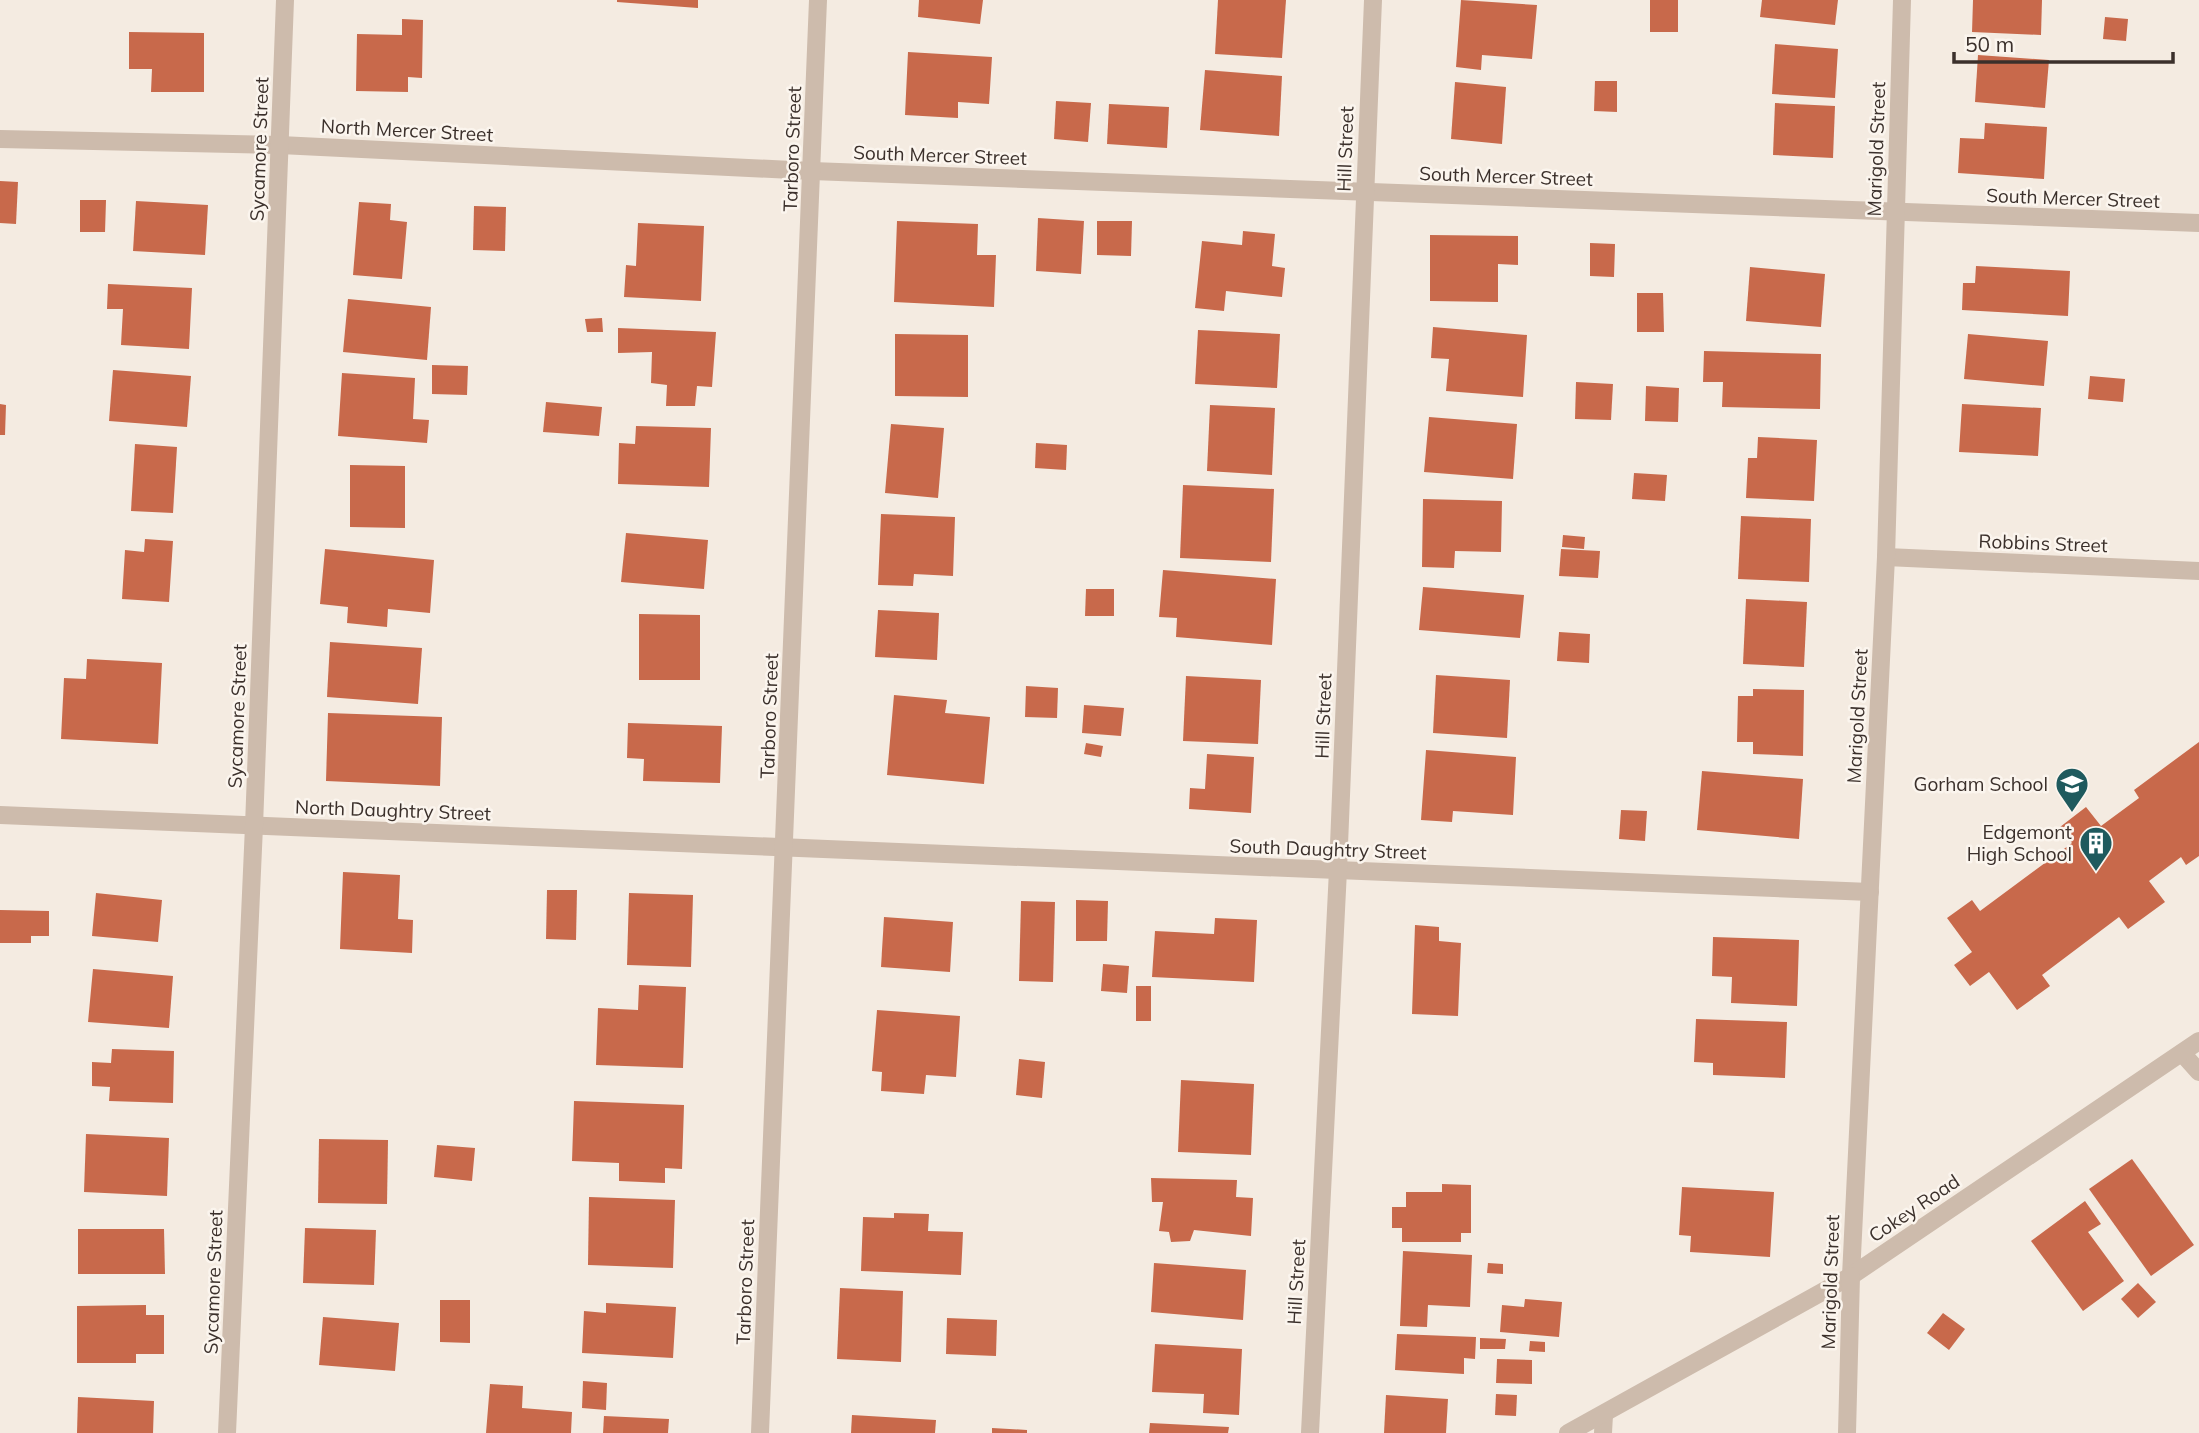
<svg xmlns="http://www.w3.org/2000/svg" width="2199" height="1433" font-family="Mulish,sans-serif">
	<rect width="100%" height="100%" fill="#f4ebe1"/>
	<!-- building -->
	<g fill="#c8694b">
		<polygon points="617,0 698,0 698,8 617,2"/>
		<polygon points="919,0 983,0 980,24 918,17"/>
		<polygon points="1218,0 1286,0 1282,58 1215,54"/>
		<polygon points="1461,0 1537,5 1532,59 1482,55 1481,70 1456,67"/>
		<rect x="1650" y="0" width="28" height="32"/>
		<polygon points="1762,0 1838,0 1835,25 1760,17"/>
		<polygon points="1973,0 2042,0 2041,35 1972,32"/>
		<polygon points="2105,17 2128,19 2126,41 2103,39"/>
		<polygon points="402,19 423,20 422,78 408,77 408,92 356,91 357,34 402,35"/>
		<polygon points="129,32 204,33 204,92 151,92 152,69 129,69"/>
		<polygon points="1775,44 1838,49 1835,98 1772,94"/>
		<polygon points="908,52 992,57 989,104 958,102 958,118 905,115"/>
		<polygon points="1978,55 2049,60 2045,108 1975,102"/>
		<polygon points="1205,70 1282,76 1279,136 1200,130"/>
		<polygon points="1595,81 1617,81 1617,112 1594,111"/>
		<polygon points="1455,82 1506,87 1502,144 1451,139"/>
		<polygon points="1056,101 1091,103 1088,142 1054,139"/>
		<polygon points="1775,103 1835,106 1833,158 1773,155"/>
		<polygon points="1109,104 1169,107 1167,148 1107,144"/>
		<polygon points="1985,123 2047,127 2044,179 1958,173 1960,138 1984,139"/>
		<polygon points="0,181 18,182 16,224 0,223"/>
		<polygon points="80,200 106,200 105,232 80,232"/>
		<polygon points="136,201 208,205 205,255 133,251"/>
		<polygon points="359,202 391,204 390,220 407,222 402,279 353,275"/>
		<polygon points="474,206 506,207 505,251 473,250"/>
		<polygon points="1038,218 1084,221 1081,274 1036,271"/>
		<polygon points="897,221 978,224 977,255 996,255 994,307 894,302"/>
		<polygon points="1097,221 1132,221 1131,256 1097,255"/>
		<polygon points="638,223 704,226 701,301 624,297 626,265 636,266"/>
		<polygon points="1243,231 1275,234 1272,266 1285,268 1282,297 1226,291 1224,311 1195,308 1202,241 1242,245"/>
		<polygon points="1430,235 1518,236 1518,265 1498,264 1498,302 1430,301"/>
		<polygon points="1590,243 1615,244 1614,277 1590,276"/>
		<polygon points="1976,266 2070,271 2068,316 1962,310 1963,283 1975,283"/>
		<polygon points="1750,267 1825,274 1821,327 1746,321"/>
		<polygon points="108,284 192,288 189,349 121,345 123,309 107,309"/>
		<polygon points="1637,293 1663,293 1664,332 1637,332"/>
		<polygon points="348,299 431,307 427,360 343,352"/>
		<polygon points="602,318 603,332 587,332 585,319"/>
		<polygon points="1433,327 1527,335 1523,397 1446,391 1449,359 1431,358"/>
		<polygon points="618,328 716,332 712,387 697,386 695,406 666,406 667,385 651,383 652,352 618,353"/>
		<polygon points="1198,330 1280,334 1277,388 1195,384"/>
		<polygon points="895,334 968,335 968,397 895,396"/>
		<polygon points="1968,334 2048,341 2044,386 1964,379"/>
		<polygon points="1704,351 1821,354 1820,409 1722,407 1723,382 1703,382"/>
		<polygon points="432,365 468,366 467,395 432,394"/>
		<polygon points="113,370 191,376 187,427 109,421"/>
		<polygon points="342,373 415,378 413,419 429,420 427,443 338,436"/>
		<polygon points="2090,376 2125,379 2123,402 2088,399"/>
		<polygon points="1576,382 1613,384 1611,420 1575,419"/>
		<polygon points="1646,386 1679,388 1678,422 1645,421"/>
		<polygon points="546,402 602,407 599,436 543,432"/>
		<polygon points="0,404 6,405 5,435 0,435"/>
		<polygon points="1962,404 2041,408 2038,456 1959,452"/>
		<polygon points="1210,405 1275,408 1272,475 1207,471"/>
		<polygon points="1429,417 1517,424 1513,479 1424,472"/>
		<polygon points="891,424 944,428 938,498 885,493"/>
		<polygon points="636,426 711,428 709,487 618,484 619,443 635,444"/>
		<polygon points="1758,437 1817,440 1814,501 1746,498 1748,458 1757,458"/>
		<polygon points="1036,443 1067,445 1066,470 1035,468"/>
		<polygon points="135,444 177,447 173,513 131,511"/>
		<polygon points="350,465 405,466 405,528 350,527"/>
		<polygon points="1634,473 1667,475 1665,501 1632,499"/>
		<polygon points="1183,485 1274,489 1271,562 1180,558"/>
		<polygon points="1423,499 1502,501 1501,552 1455,551 1454,568 1422,567"/>
		<polygon points="881,514 955,517 953,576 914,574 913,586 878,585"/>
		<polygon points="1741,516 1811,519 1809,582 1738,579"/>
		<polygon points="626,533 708,540 704,589 621,582"/>
		<polygon points="1563,535 1585,537 1584,549 1562,547"/>
		<polygon points="145,539 173,541 169,602 122,599 125,550 144,552"/>
		<polygon points="325,549 434,560 430,613 388,609 387,627 347,623 348,607 320,604"/>
		<polygon points="1561,549 1600,551 1598,578 1559,576"/>
		<polygon points="1163,570 1276,579 1272,645 1176,637 1177,618 1159,617"/>
		<polygon points="1423,587 1524,595 1520,638 1419,630"/>
		<polygon points="1086,589 1114,589 1114,616 1085,616"/>
		<polygon points="1746,599 1807,602 1804,667 1743,664"/>
		<polygon points="878,610 939,613 937,660 875,657"/>
		<polygon points="639,614 700,615 700,680 639,680"/>
		<polygon points="1559,632 1590,634 1589,663 1557,661"/>
		<polygon points="330,642 422,648 418,704 327,697"/>
		<polygon points="87,659 162,663 158,744 61,739 64,678 86,679"/>
		<polygon points="1436,675 1510,680 1507,738 1433,733"/>
		<polygon points="1186,676 1261,680 1258,744 1183,741"/>
		<polygon points="1026,686 1058,688 1057,718 1025,717"/>
		<polygon points="1753,689 1804,690 1803,756 1753,754 1753,742 1737,742 1738,696 1753,696"/>
		<polygon points="894,695 947,700 945,713 990,717 984,784 887,775"/>
		<polygon points="1084,705 1124,708 1121,736 1082,733"/>
		<polygon points="328,713 442,717 440,786 326,781"/>
		<polygon points="628,723 722,726 720,783 643,781 644,759 627,758"/>
		<polygon points="2199,742 2199,856 2186,865 2181,857 2149,881 2165,902 2128,929 2119,917 2042,975 2050,986 2017,1010 1989,972 1970,986 1954,965 1972,952 1947,918 1972,900 1980,911 2072,843 2060,827 2086,807 2101,826 2139,798 2134,790"/>
		<polygon points="1086,743 1103,746 1101,757 1084,754"/>
		<polygon points="1426,750 1516,757 1513,815 1453,811 1452,822 1421,820"/>
		<polygon points="1207,754 1254,757 1251,813 1189,809 1190,788 1205,789"/>
		<polygon points="1702,771 1803,779 1799,839 1697,830"/>
		<polygon points="1621,810 1647,811 1645,841 1619,839"/>
		<polygon points="343,872 400,875 398,919 413,920 412,953 340,949"/>
		<polygon points="547,890 577,890 576,940 546,939"/>
		<polygon points="96,893 162,900 158,942 92,936"/>
		<polygon points="629,893 693,895 691,967 627,965"/>
		<polygon points="1076,900 1108,901 1107,941 1076,941"/>
		<polygon points="1021,901 1055,902 1053,982 1019,981"/>
		<polygon points="0,910 49,911 49,936 31,936 31,943 0,943"/>
		<polygon points="884,917 953,922 950,972 881,967"/>
		<polygon points="1215,918 1257,920 1254,982 1152,977 1155,931 1214,934"/>
		<polygon points="1415,925 1439,927 1439,941 1461,943 1458,1016 1412,1014"/>
		<polygon points="1713,937 1799,940 1797,1006 1731,1003 1732,977 1712,976"/>
		<polygon points="1103,964 1129,966 1127,993 1101,991"/>
		<polygon points="93,969 173,976 169,1028 88,1022"/>
		<polygon points="639,985 686,987 683,1068 596,1065 598,1008 638,1010"/>
		<rect x="1136" y="986" width="15" height="35"/>
		<polygon points="877,1010 960,1016 956,1077 926,1075 924,1094 881,1091 882,1072 872,1071"/>
		<polygon points="1696,1019 1787,1022 1785,1078 1713,1075 1713,1063 1694,1062"/>
		<polygon points="112,1049 174,1051 173,1103 109,1101 110,1087 92,1086 92,1062 111,1063"/>
		<polygon points="1019,1059 1045,1062 1042,1098 1016,1095"/>
		<polygon points="1181,1080 1254,1084 1251,1155 1178,1152"/>
		<polygon points="574,1101 684,1105 682,1169 665,1168 665,1183 619,1181 619,1163 572,1161"/>
		<polygon points="86,1134 169,1138 167,1196 84,1192"/>
		<polygon points="319,1139 388,1140 387,1204 318,1203"/>
		<polygon points="437,1145 475,1148 472,1181 434,1177"/>
		<polygon points="2132,1159 2194,1245 2151,1276 2089,1189"/>
		<polygon points="1151,1178 1237,1180 1236,1197 1253,1198 1251,1236 1194,1230 1190,1241 1171,1242 1169,1232 1159,1231 1163,1202 1152,1202"/>
		<polygon points="1442,1184 1471,1185 1471,1233 1461,1233 1461,1242 1402,1242 1402,1228 1392,1228 1392,1207 1406,1207 1406,1192 1442,1192"/>
		<polygon points="1682,1187 1774,1192 1770,1257 1690,1252 1691,1236 1679,1235"/>
		<polygon points="589,1197 675,1200 673,1268 588,1265"/>
		<polygon points="2085,1201 2101,1224 2088,1232 2124,1281 2083,1311 2031,1241"/>
		<polygon points="894,1213 929,1214 928,1231 963,1232 961,1275 861,1271 863,1217 894,1218"/>
		<polygon points="305,1228 376,1230 374,1285 303,1283"/>
		<polygon points="78,1229 164,1229 165,1274 78,1274"/>
		<polygon points="1403,1251 1472,1255 1470,1307 1428,1305 1427,1327 1400,1326"/>
		<polygon points="1154,1263 1246,1270 1243,1320 1151,1312"/>
		<polygon points="1488,1263 1503,1264 1503,1274 1487,1273"/>
		<polygon points="2138,1283 2156,1302 2138,1318 2121,1299"/>
		<polygon points="840,1288 903,1291 901,1362 837,1359"/>
		<polygon points="1525,1299 1562,1302 1559,1337 1500,1332 1502,1305 1524,1307"/>
		<polygon points="440,1300 470,1300 470,1343 440,1342"/>
		<polygon points="606,1303 676,1307 673,1358 582,1353 584,1311 606,1313"/>
		<polygon points="146,1305 146,1315 164,1315 164,1354 136,1354 136,1363 77,1363 77,1306"/>
		<polygon points="1943,1313 1965,1329 1949,1350 1927,1333"/>
		<polygon points="323,1317 399,1323 395,1371 319,1365"/>
		<polygon points="947,1318 997,1320 996,1356 946,1354"/>
		<polygon points="1397,1334 1476,1337 1475,1359 1464,1358 1464,1374 1395,1370"/>
		<polygon points="1480,1338 1506,1339 1505,1349 1480,1349"/>
		<polygon points="1530,1341 1545,1342 1545,1352 1529,1351"/>
		<polygon points="1155,1344 1242,1349 1239,1415 1203,1413 1204,1394 1152,1392"/>
		<polygon points="1497,1359 1532,1360 1532,1384 1496,1383"/>
		<polygon points="583,1381 607,1383 606,1410 582,1408"/>
		<polygon points="490,1384 523,1386 522,1408 572,1412 571,1433 486,1433"/>
		<polygon points="1496,1394 1517,1395 1516,1416 1495,1415"/>
		<polygon points="1386,1395 1448,1399 1446,1433 1384,1433"/>
		<polygon points="78,1397 154,1401 153,1433 77,1433"/>
		<polygon points="852,1415 936,1420 935,1433 851,1433"/>
		<polygon points="604,1416 669,1419 668,1433 603,1433"/>
		<polygon points="1150,1423 1229,1427 1228,1433 1149,1433"/>
		<polygon points="992,1428 1027,1430 1027,1433 992,1433"/>
	</g>
	<g fill="none" stroke-linecap="round" stroke-linejoin="round">
		<!-- minor -->
		<g stroke="#cdbbac" stroke-width="18">
			<polyline points="0,139 280,145 812,171 2199,223"/>
			<polyline points="1886,557 2199,571"/>
			<polyline points="0,815 1870,892"/>
			<polyline points="2182,1053 2199,1072"/>
			<polyline points="1851,1276 1886,557 1902,0"/>
			<polyline points="227,1433 254,826 285,0"/>
			<polyline points="1310,1433 1338,870 1373,0"/>
			<polyline points="1603,1433 1604,1415"/>
		</g>
		<!-- tertiary -->
		<g stroke="#cdbbac" stroke-width="18">
			<polyline points="760,1433 818,0"/>
			<polyline points="1568,1433 1851,1276 2199,1041"/>
			<polyline points="1847,1433 1851,1276"/>
		</g>
	</g>
	<!-- icons -->
	<defs>
		<symbol id="school-pin" viewBox="-11 -11 22 30"><path d="M0 17L-7.5 6A9.5 9.5 0 1 1 7.5 6Z" fill="#1f5a5e" stroke="#fbf5ee"/><path d="M0-5L7-2L0 1L-7-2ZM-4 1L0 2.5L4 1V4Q0 6-4 4Z" fill="#fff"/></symbol>
		<symbol id="building-pin" viewBox="-11 -11 22 30"><path d="M0 17L-7.5 6A9.5 9.5 0 1 1 7.5 6Z" fill="#1f5a5e" stroke="#fbf5ee"/><path d="M-4-6H4V6H1V3H-1V6H-4ZM-2.5-4.3h1.7v1.8h-1.7ZM.8-4.3h1.7v1.8H.8ZM-2.5-1h1.7V.8h-1.7ZM.8-1h1.7V.8H.8Z" fill="#fff"/></symbol>
	</defs>
	<g fill-rule="evenodd">
		<use href="#school-pin" x="2053" y="765" width="38" height="52"/>
		<use href="#building-pin" x="2077" y="824" width="38" height="52"/>
	</g>
	<g text-anchor="middle" dominant-baseline="central" stroke-width="5" stroke-linejoin="round" paint-order="stroke">
		<!-- street labels -->
		<g font-size="19" fill="#3b302b" stroke="#fbf5ee">
			<text transform="translate(407 130) rotate(3)">North Mercer Street</text>
			<text transform="translate(259 149) rotate(-88)">Sycamore Street</text>
			<text transform="translate(792 149) rotate(-88)">Tarboro Street</text>
			<text transform="translate(1345 149) rotate(-88)">Hill Street</text>
			<text transform="translate(1876 149) rotate(-88)">Marigold Street</text>
			<text transform="translate(940 155) rotate(2)">South Mercer Street</text>
			<text transform="translate(1506 176) rotate(2)">South Mercer Street</text>
			<text transform="translate(2073 198) rotate(2)">South Mercer Street</text>
			<text transform="translate(2043 543) rotate(2)">Robbins Street</text>
			<text transform="translate(237 716) rotate(-88)">Sycamore Street</text>
			<text transform="translate(769 716) rotate(-88)">Tarboro Street</text>
			<text transform="translate(1323 716) rotate(-88)">Hill Street</text>
			<text transform="translate(1857 716) rotate(-87)">Marigold Street</text>
			<text transform="translate(393 810) rotate(2)">North Daughtry Street</text>
			<text transform="translate(1328 849) rotate(2)">South Daughtry Street</text>
			<text transform="translate(1914 1208) rotate(-34)">Cokey Road</text>
			<text transform="translate(213 1282) rotate(-88)">Sycamore Street</text>
			<text transform="translate(745 1282) rotate(-88)">Tarboro Street</text>
			<text transform="translate(1296 1282) rotate(-87)">Hill Street</text>
			<text transform="translate(1830 1282) rotate(-88)">Marigold Street</text>
		</g>
		<!-- poi labels -->
		<g font-size="19" fill="#3b302b" stroke="#fbf5ee" text-anchor="end">
			<text x="2048" y="784">Gorham School</text>
			<text x="2072" y="832">Edgemont<tspan x="2072" dy="22">High School</tspan></text>
		</g>
	</g>
	<!-- scale -->
	<path d="M1954 52v10h219v-10" fill="none" stroke="#3b302b" stroke-width="3.5"/>
	<text x="1965" y="52" font-size="21" fill="#3b302b" stroke="#fbf5ee" stroke-width="5" paint-order="stroke">50 m</text>
</svg>
